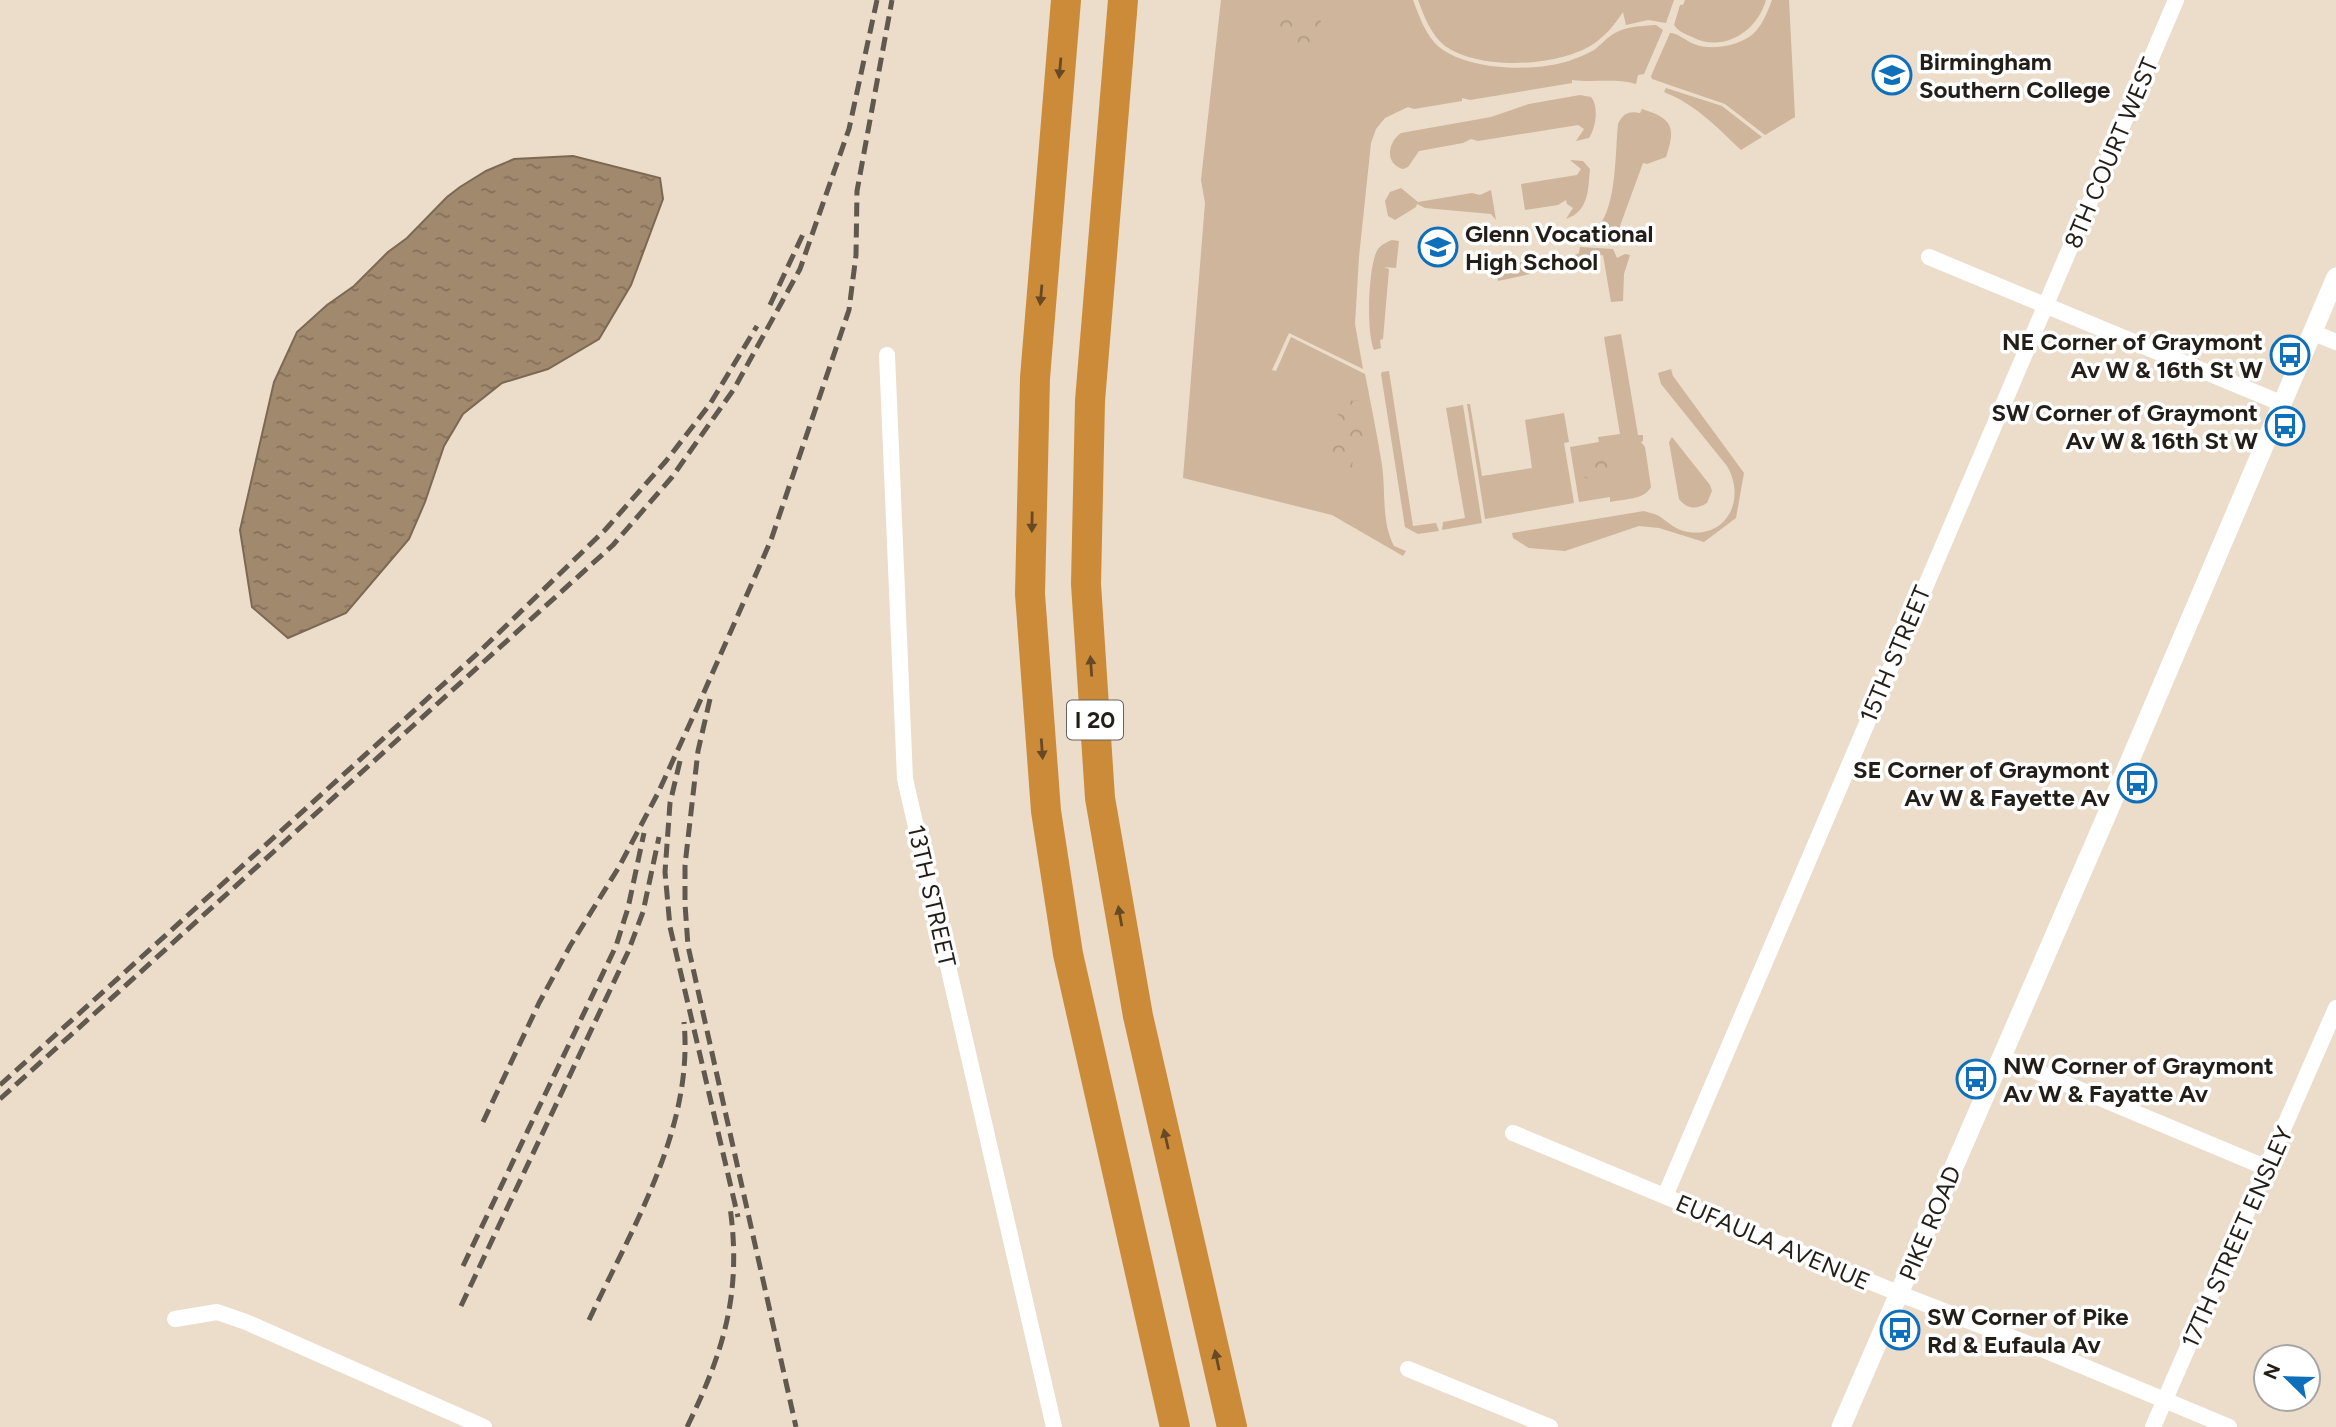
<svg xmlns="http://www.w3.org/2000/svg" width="2336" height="1427" font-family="Figtree,sans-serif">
	<defs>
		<pattern id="park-crowns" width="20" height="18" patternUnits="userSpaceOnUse" patternTransform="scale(1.75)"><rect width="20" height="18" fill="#ceb59b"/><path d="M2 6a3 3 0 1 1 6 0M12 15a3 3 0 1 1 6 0" fill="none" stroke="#b19b85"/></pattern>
		<pattern id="water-ripples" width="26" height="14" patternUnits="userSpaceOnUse" patternTransform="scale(1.75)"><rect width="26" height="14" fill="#a1896e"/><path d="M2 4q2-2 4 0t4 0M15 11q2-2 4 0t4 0" fill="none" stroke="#836f59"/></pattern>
	</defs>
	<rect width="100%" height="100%" fill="#ecdcca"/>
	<!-- grass -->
	<g fill="#ceb59b">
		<path d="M1221 0H1413C1419 16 1426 36 1439 47 1469 71 1534 72 1569 61 1577 58 1587 54 1594 50 1601 45 1607 37 1615 33 1627 26 1642 26 1656 25L1663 30 1644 74 1638 75 1636 84C1615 78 1592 83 1572 80V83L1470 100 1462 98V101L1414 109 1408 107 1385 118 1376 129 1371 143 1359 257 1355 324 1363 369 1289 333 1272 370 1276 371 1291 337 1365 374C1371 404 1377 435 1382 465 1386 492 1381 521 1394 546L1406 551 1403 556 1332 515 1183 478 1205 203 1201 180Z"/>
		<path d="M1418 0H1674L1666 23 1648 20 1626 25 1623 12C1615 24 1607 34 1595 43 1560 67 1480 71 1445 46 1431 35 1424 16 1418 0Z"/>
		<path d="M1685 0H1766C1757 32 1723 53 1692 37 1685 34 1678 31 1674 25L1680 5H1683Z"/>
		<path d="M1772 0H1789L1795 117 1765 135 1725 104 1652 79 1651 76 1670 33C1678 33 1686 41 1694 44 1711 51 1739 46 1753 34 1762 26 1768 11 1772 0Z"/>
		<path d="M1666 88 1722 106 1762 137 1741 150C1717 127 1695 104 1664 92Z"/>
		<path d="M1580 95 1591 97C1599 106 1596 128 1589 138L1576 141 1584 129 1578 125 1478 141 1471 139 1463 143 1419 151 1408 167 1403 169C1385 164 1387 143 1401 133L1491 117 1529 104Z"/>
		<path d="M1642 109C1671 118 1677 126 1666 157L1647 164 1643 163 1613 245 1569 243C1580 239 1590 236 1598 227 1617 205 1615 152 1618 124 1623 113 1630 111 1640 113Z"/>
		<path d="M1570 160 1583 161 1590 169C1588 190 1589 211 1566 219L1573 208 1567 204 1566 200 1558 205 1525 210 1521 184 1577 175 1581 169Z"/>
		<polygon points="1401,188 1418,202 1472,193 1480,195 1491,190 1496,220 1491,214 1425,208 1417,204 1416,207 1395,220 1388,216 1385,201 1390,192"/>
		<path d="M1392 240 1399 241 1396 268 1384 267 1389 269 1383 339 1380 340 1381 348 1374 350C1366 333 1368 264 1378 249 1382 244 1387 242 1392 240Z"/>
		<polygon points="1580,247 1613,249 1617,258 1625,254 1630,255 1624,274 1623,301 1611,302 1603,255 1575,260 1573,256 1579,253"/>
		<polygon points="1488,260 1529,263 1530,274 1498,281 1496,273 1487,272"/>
		<path d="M1621 334 1638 435H1643V441L1641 442 1645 447 1651 487C1644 500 1624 499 1610 502V497L1579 502 1570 447 1599 442 1598 437 1620 434 1604 337Z"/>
		<path d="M1671 369 1673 376 1744 473 1736 518 1704 542 1659 528 1639 526 1565 551 1529 548 1513 538 1512 533 1644 511C1649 513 1654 513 1659 516 1669 523 1676 530 1688 532 1728 538 1746 498 1727 466L1661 384 1658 373Z"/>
		<polygon points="1389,371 1413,526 1436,523 1439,531 1418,534 1405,527 1381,374 1382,372"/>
		<polygon points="1467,404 1470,404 1482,476 1532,468 1525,420 1564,413 1569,442 1564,443 1574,503 1485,519"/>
		<polygon points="1463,405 1482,523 1442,530 1443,522 1465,518 1446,408"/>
		<path d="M1672 437 1710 485 1712 491 1707 503C1696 510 1687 509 1679 499L1669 442Z"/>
	</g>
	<!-- park -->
	<g fill="url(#park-crowns)">
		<path d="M1284 14 1319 17 1322 24V46C1310 53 1287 51 1276 42L1279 21Z"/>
		<path d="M1339 392 1353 401 1358 400 1361 414 1363 416C1364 432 1373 446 1362 460L1353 461 1351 472 1344 477 1335 474 1330 431 1338 426 1341 418 1330 406V399Z"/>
		<polygon points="1587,451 1595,457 1611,451 1617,457 1618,469 1595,474 1592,479 1585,478 1579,466 1583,460 1583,453"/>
	</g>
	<!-- water -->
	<polygon fill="url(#water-ripples)" stroke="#7c6954" stroke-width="2" points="573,156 660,178 663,199 631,285 599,339 548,369 502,383 463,414 444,446 425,502 409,539 346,613 288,638 252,607 240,530 274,382 297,332 327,305 354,286 388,252 407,238 447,197 460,187 486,171 514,159"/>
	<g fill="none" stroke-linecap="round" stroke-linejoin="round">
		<!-- minor -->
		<g stroke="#fff" stroke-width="16">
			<polyline points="1929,257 2283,404"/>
			<polyline points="2314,333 2336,342"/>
			<polyline points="887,355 905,779 1054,1427"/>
			<polyline points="2002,1057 2267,1168"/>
			<polyline points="1513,1133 1900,1294 2049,1352 2229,1427"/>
			<polyline points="1665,1196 2176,0"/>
			<polyline points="175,1319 217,1312 246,1322 484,1427"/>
			<polyline points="1408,1369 1550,1427"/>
			<polyline points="2153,1427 2336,1008"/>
		</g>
		<!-- tertiary -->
		<polyline stroke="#fff" stroke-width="19" points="1841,1427 2105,819 2336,277"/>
		<!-- motorway -->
		<g stroke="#cc8b38" stroke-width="30">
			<polyline points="1066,0 1035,378 1030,594 1046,811 1068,954 1175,1427"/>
			<polyline points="1123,0 1090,401 1086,584 1100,798 1138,1016 1232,1427"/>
		</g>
		<!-- rail -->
		<g stroke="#61584e" stroke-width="5" stroke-dasharray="14 7" stroke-linecap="butt">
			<polyline points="770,305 804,232"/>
			<polyline points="710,699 698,751 685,865 685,904 688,946 796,1427"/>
			<polyline points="680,761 670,803 665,872 670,927 738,1217"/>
			<polyline points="0,1085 479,652 605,530 666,461 710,404 757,326"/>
			<polyline points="0,1099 613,545 672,477 734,389 800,269 849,129 877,0"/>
			<polyline points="483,1122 539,1003 570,946 619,867 658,793 697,708 771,540 849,310 856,255 857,191 892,0"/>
			<polyline points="463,1266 616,946 628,908 644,833"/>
			<polyline points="461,1306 628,952 643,912 659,837"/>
			<path d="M589 1320C632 1228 694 1128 684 1022"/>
			<path d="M687 1427C724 1351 742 1293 730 1207"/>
		</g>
	</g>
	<!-- one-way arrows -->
	<defs><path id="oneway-solid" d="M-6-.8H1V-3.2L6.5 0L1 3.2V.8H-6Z" transform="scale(1.75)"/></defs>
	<g fill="#674a25">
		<use href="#oneway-solid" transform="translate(1060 68) rotate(95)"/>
		<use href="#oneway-solid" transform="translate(1041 295) rotate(95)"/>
		<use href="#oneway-solid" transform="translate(1032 522) rotate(91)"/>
		<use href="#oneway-solid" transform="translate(1091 666) rotate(-94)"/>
		<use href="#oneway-solid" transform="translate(1042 749) rotate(86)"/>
		<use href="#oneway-solid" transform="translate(1120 916) rotate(-100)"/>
		<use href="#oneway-solid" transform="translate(1166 1139) rotate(-103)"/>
		<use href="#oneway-solid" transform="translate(1217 1360) rotate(-102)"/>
	</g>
	<!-- icons -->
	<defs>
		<symbol id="university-ring" viewBox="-11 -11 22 22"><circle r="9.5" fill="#fff" stroke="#0e6fbb" stroke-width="1.5"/><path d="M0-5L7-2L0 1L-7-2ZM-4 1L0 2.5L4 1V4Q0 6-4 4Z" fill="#0e6fbb"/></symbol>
		<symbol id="school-ring" viewBox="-11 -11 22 22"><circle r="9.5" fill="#fff" stroke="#0e6fbb" stroke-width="1.5"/><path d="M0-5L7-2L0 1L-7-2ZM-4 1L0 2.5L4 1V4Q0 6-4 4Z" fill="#0e6fbb"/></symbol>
		<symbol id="bus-ring" viewBox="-11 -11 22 22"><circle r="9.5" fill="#fff" stroke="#0e6fbb" stroke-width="1.5"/><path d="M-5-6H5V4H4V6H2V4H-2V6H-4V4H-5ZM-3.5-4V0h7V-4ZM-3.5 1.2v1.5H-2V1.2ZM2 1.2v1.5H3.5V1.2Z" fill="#0e6fbb"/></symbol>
	</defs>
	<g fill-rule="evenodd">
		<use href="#university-ring" x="1870" y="53" width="44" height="44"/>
		<use href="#school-ring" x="1416" y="225" width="44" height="44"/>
		<use href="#bus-ring" x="2268" y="333" width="44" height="44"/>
		<use href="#bus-ring" x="2263" y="404" width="44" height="44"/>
		<use href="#bus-ring" x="2115" y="761" width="44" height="44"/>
		<use href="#bus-ring" x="1954" y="1057" width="44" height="44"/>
		<use href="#bus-ring" x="1878" y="1308" width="44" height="44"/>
	</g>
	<g text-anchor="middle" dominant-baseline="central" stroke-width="7" stroke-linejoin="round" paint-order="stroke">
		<!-- shield labels -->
		<rect fill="#fff" stroke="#66625d" stroke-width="2" x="1067" y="700.5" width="56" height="39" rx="5"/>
		<g font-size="23" font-weight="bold" fill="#241e18">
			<text x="1095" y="720">I 20</text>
		</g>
		<!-- poi labels -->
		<g font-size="24" font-weight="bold" fill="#241e18" stroke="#fff" text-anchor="start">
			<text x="1919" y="61">Birmingham<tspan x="1919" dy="28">Southern College</tspan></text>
			<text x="1465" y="233">Glenn Vocational<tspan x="1465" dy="28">High School</tspan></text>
			<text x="2263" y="341" text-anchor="end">NE Corner of Graymont<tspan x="2263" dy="28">Av W &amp; 16th St W</tspan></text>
			<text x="2258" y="412" text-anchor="end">SW Corner of Graymont<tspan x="2258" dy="28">Av W &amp; 16th St W</tspan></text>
			<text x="2110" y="769" text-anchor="end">SE Corner of Graymont<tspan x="2110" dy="28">Av W &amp; Fayette Av</tspan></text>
			<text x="2003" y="1065">NW Corner of Graymont<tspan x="2003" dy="28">Av W &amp; Fayatte Av</tspan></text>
			<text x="1927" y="1316">SW Corner of Pike<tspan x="1927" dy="28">Rd &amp; Eufaula Av</tspan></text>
		</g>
		<!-- street labels -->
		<g font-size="24" fill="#241e18" stroke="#fff">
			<text transform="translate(2111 153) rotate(-67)">8TH COURT WEST</text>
			<text transform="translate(1895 654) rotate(-67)">15TH STREET</text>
			<text transform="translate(932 896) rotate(77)">13TH STREET</text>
			<text transform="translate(1930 1223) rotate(-67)">PIKE ROAD</text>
			<text transform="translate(2237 1237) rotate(-66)">17TH STREET ENSLEY</text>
			<text transform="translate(1773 1242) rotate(23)">EUFAULA AVENUE</text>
		</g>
	</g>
	<!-- north arrow -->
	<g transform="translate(2287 1378) rotate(293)"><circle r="33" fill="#ffffff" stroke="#a7a5a3" stroke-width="2"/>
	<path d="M0-5L12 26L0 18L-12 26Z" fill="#0e6fbb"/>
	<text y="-10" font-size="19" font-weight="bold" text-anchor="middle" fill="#241e18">N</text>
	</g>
</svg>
